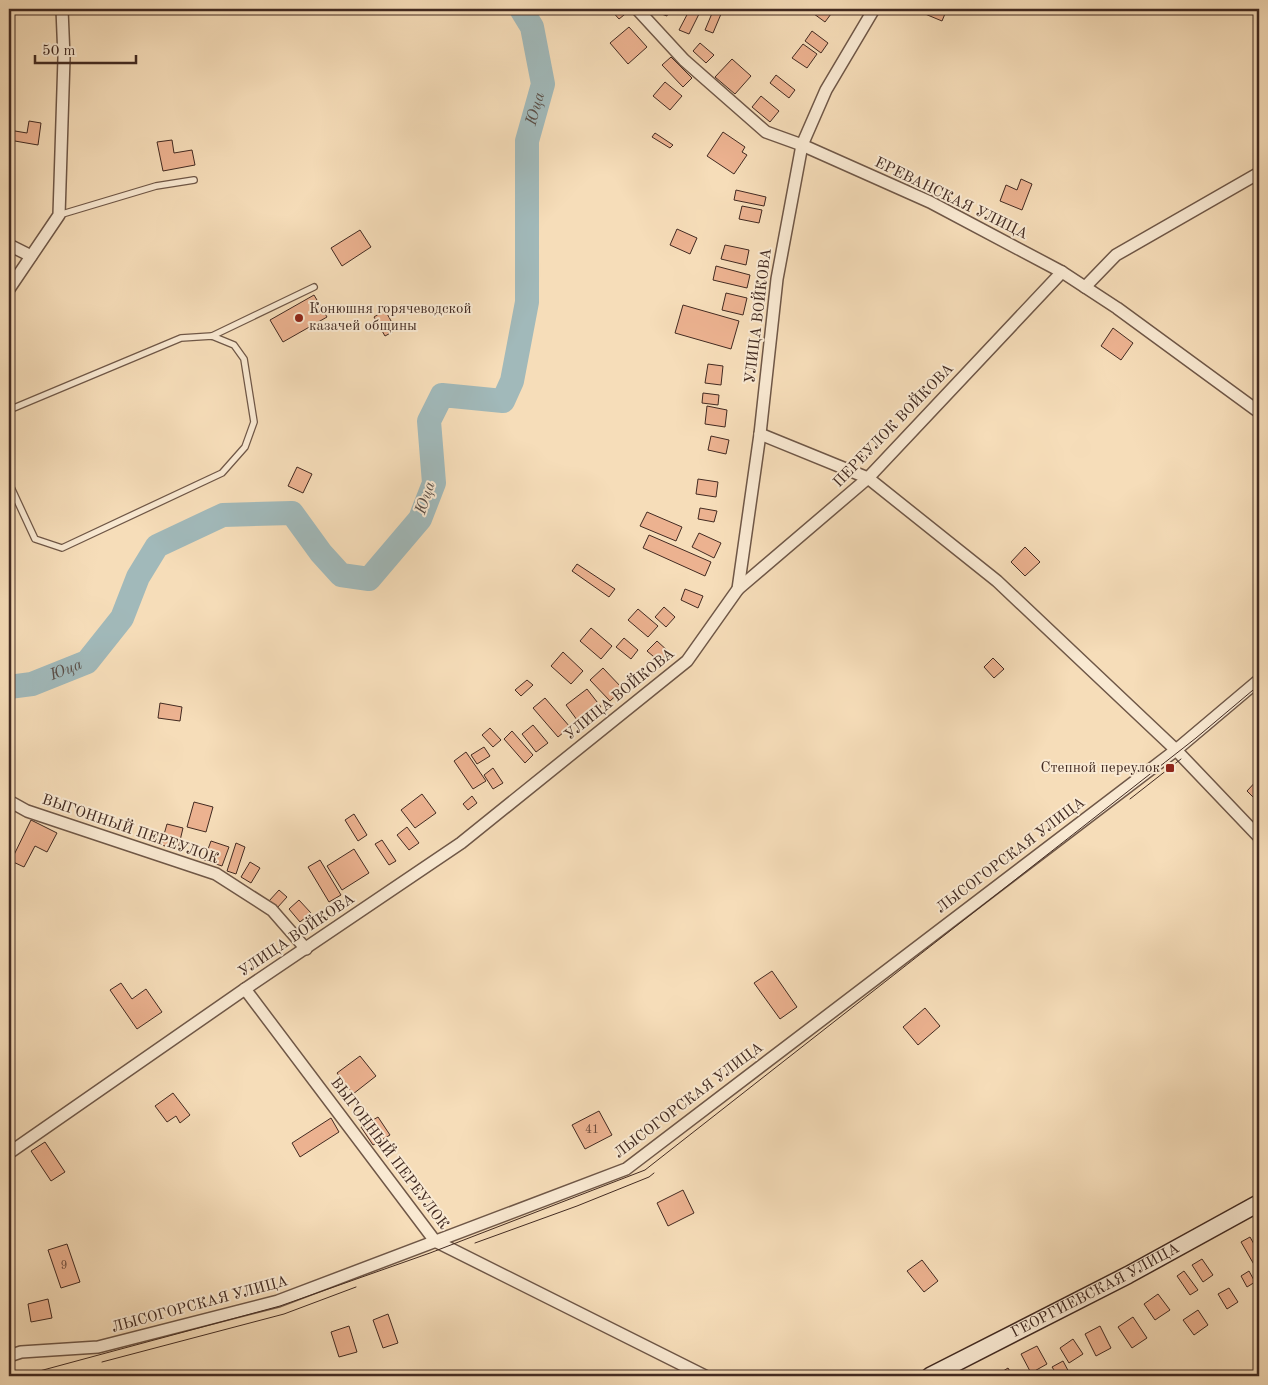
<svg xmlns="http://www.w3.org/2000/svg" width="1268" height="1385" font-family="'Old Standard TT',serif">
	<rect width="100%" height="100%" fill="#f6ddb9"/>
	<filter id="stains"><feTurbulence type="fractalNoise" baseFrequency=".004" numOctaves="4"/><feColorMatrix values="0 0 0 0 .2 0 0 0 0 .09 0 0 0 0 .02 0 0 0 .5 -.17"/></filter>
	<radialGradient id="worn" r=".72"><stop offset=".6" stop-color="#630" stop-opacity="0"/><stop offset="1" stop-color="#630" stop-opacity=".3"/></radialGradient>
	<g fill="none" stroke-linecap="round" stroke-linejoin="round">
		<!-- river -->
		<path stroke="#a1b9ba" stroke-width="24" id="s1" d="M9 687 32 684 87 662 122 618 138 577 157 546 223 515 292 513 321 553 341 575 369 579 420 519 434 483 429 421 442 395 503 401 512 381 527 302V141L543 84 532 27 521 9"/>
	</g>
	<!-- building -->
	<g fill="#ecb290" stroke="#422a21">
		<polygon points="610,9 627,9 629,11 619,19"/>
		<polygon points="657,9 669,9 667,16 656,12"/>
		<polygon points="690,9 700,12 689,34 679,30"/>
		<polygon points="812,9 824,9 831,14 825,22 810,11"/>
		<polygon points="913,9 947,9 942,21"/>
		<polygon points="713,11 721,14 713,33 705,30"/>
		<polygon points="629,27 647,47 628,64 610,43"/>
		<polygon points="812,31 828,43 821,53 805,41"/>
		<polygon points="700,43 714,55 706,63 693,51"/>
		<polygon points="803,44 817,54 807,68 792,58"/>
		<polygon points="671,57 692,78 683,87 662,65"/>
		<polygon points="732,59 751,76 735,94 715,77"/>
		<polygon points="776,75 795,90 789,98 770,83"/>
		<polygon points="665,82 682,96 670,110 653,96"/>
		<polygon points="761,96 779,111 770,122 752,107"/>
		<polygon points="29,121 41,123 38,145 9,140 9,130 27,133"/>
		<polygon points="723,132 745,147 742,152 747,155 734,174 707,156"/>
		<polygon points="655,133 673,145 670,148 652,137"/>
		<polygon points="172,140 174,153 192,150 195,165 163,171 157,142"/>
		<polygon points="1021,179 1032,184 1022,210 1000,201 1006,185 1017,190"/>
		<polygon points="736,190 766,197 764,206 734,200"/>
		<polygon points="742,206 762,210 759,223 739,219"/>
		<polygon points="677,229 697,238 690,254 670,245"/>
		<polygon points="360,230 371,247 342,266 331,248"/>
		<polygon points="725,245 749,250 746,265 721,259"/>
		<polygon points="716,266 750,275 747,288 713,280"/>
		<polygon points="726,293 747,298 743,315 722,310"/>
		<polygon points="314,295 327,317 283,342 270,320"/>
		<polygon points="683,305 739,321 731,349 675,333"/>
		<polygon points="385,310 396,330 385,336 374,317"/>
		<polygon points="1113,328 1133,343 1121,360 1101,346"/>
		<polygon points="708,364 723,366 721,385 705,383"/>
		<polygon points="703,393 719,395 718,405 702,403"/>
		<polygon points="707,406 727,410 725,427 705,424"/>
		<polygon points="711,436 729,440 726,454 708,450"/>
		<polygon points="297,467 312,474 303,493 288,486"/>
		<polygon points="698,479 718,482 716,497 696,494"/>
		<polygon points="700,508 717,511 714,522 698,519"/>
		<polygon points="647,512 682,527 676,541 640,526"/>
		<polygon points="699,533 721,543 714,558 692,547"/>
		<polygon points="649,535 711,562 705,576 643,548"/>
		<polygon points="1025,547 1040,562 1025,576 1011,562"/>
		<polygon points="577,564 615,589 609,597 572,571"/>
		<polygon points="685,589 703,596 698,608 681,600"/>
		<polygon points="664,607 675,617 666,627 655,617"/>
		<polygon points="638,609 658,626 648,637 628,620"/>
		<polygon points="591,628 612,646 601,659 580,641"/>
		<polygon points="624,638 638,650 631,659 616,647"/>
		<polygon points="657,641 669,652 660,662 647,651"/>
		<polygon points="563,652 583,671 571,684 551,666"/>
		<polygon points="993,658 1004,669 994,678 984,667"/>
		<polygon points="603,668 623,689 610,701 590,680"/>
		<polygon points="527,680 533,685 521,696 515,690"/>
		<polygon points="587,689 601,707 580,724 566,705"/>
		<polygon points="545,698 570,727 558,737 533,708"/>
		<polygon points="160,703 182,707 180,721 158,718"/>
		<polygon points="533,725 548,743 536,752 522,734"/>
		<polygon points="490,728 501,740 493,747 482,735"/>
		<polygon points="512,731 533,755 525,763 504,739"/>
		<polygon points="484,747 490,756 477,764 471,755"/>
		<polygon points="466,752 486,781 473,789 454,761"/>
		<polygon points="493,768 503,783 493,789 484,775"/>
		<polygon points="1259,778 1259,801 1258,802 1247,791"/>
		<polygon points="422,794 436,813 415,828 401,810"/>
		<polygon points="472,796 477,803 468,810 463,804"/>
		<polygon points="194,802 213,807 206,832 187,827"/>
		<polygon points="354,814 367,835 358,841 345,820"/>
		<polygon points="31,820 57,833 47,852 35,846 24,867 11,861"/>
		<polygon points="167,824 183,828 178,849 161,845"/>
		<polygon points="407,827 419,843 409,850 397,835"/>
		<polygon points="382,840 396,861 389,865 375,844"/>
		<polygon points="211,841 229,847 222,866 204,860"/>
		<polygon points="236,843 245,847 236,874 227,871"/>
		<polygon points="354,849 369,873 342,890 327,866"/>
		<polygon points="320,860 341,895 329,902 308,867"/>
		<polygon points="250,862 260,868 251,883 241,877"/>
		<polygon points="279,890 287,897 277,908 269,901"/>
		<polygon points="299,900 311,913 300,922 289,909"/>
		<polygon points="772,971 797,1007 780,1019 754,983"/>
		<polygon points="121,983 132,999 146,989 162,1012 137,1029 110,990"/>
		<polygon points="925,1008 940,1026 918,1045 903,1027"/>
		<polygon points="360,1056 376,1076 353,1094 337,1073"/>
		<polygon points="173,1093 190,1115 180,1123 176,1116 167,1122 155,1106"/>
		<polygon points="599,1111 612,1135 585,1149 572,1125"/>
		<polygon points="378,1117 390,1135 373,1145 361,1127"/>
		<polygon points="331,1118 339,1132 300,1157 292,1143"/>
		<polygon points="45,1142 65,1172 51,1181 31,1151"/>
		<polygon points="683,1190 694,1213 668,1226 657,1203"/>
		<polygon points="1250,1237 1259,1253 1259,1266 1256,1268 1241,1242"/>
		<polygon points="67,1244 80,1282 61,1288 48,1250"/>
		<polygon points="1202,1259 1213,1275 1203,1282 1192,1265"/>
		<polygon points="922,1260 938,1281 924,1292 907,1271"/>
		<polygon points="1184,1271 1198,1290 1190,1295 1177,1276"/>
		<polygon points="1249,1271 1255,1282 1247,1287 1241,1276"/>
		<polygon points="1229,1288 1238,1302 1227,1309 1218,1294"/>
		<polygon points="1158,1294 1170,1310 1155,1320 1144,1304"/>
		<polygon points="48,1299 52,1318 31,1322 28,1304"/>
		<polygon points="1198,1310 1208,1325 1194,1335 1183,1320"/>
		<polygon points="388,1314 398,1343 383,1348 373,1320"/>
		<polygon points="1133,1317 1147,1338 1132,1348 1118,1327"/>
		<polygon points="349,1326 357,1352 339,1357 331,1332"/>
		<polygon points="1100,1326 1111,1348 1096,1356 1085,1334"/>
		<polygon points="1073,1339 1083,1354 1069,1363 1060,1348"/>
		<polygon points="1037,1346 1047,1364 1031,1373 1021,1354"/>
		<polygon points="1063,1361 1071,1376 1058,1376 1052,1367"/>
		<polygon points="1008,1368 1013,1376 1002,1376 1000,1373"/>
	</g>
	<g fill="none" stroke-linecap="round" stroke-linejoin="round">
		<defs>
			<g id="service">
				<polyline points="59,215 156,186 194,180"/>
				<polyline points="212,336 314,287"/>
				<polyline points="9,410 181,338 212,336 234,345 244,359 254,422 245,447 222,473 62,548 35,539 9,483"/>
			</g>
			<g id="minor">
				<polyline points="637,9 684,60 766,132 802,145 930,202 1062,272 1117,308 1259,412"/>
				<polyline points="9,245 31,256"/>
				<polyline points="1085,287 1116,255 1259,173"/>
				<polyline points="9,289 59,215 64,58 62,9"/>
				<polyline points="760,434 868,478 997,581 1176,750 1259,837"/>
				<polyline points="738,589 868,478 1062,272"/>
				<polyline points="9,801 27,811 216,874 272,910 306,949"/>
				<polyline points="245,989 435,1241 705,1376"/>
				<polyline points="9,1153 245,989 461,843 687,661 738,589 760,434 777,279 802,145 826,90 874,9"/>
				<polyline points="9,1356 21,1352 98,1347 278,1301 626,1169 1176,750 1259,680"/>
			</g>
			<g id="secondary">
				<path id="s2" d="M930 1376 1128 1275 1259 1203"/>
			</g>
		</defs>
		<!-- service casing -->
		<use href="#service" stroke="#6f5747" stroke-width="8"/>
		<!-- minor casing -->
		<use href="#minor" stroke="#6f5747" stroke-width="14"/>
		<!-- secondary casing -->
		<use href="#secondary" stroke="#422a21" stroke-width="19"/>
		<!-- service -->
		<use href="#service" stroke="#f9e9d2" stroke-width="5.5"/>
		<!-- minor -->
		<use href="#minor" stroke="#f9e9d2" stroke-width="11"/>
		<!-- secondary -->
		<use href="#secondary" stroke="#f9e9d2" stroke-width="16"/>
		<!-- tram -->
		<g stroke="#422a21" stroke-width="1">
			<polyline points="1130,799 1181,759"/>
			<polyline points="475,1243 577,1206 649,1177 654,1173"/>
			<polyline points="102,1362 284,1314 356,1287"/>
			<polyline points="21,1376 280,1306 430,1253 645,1170 1196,738 1259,685"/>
		</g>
	</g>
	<!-- markers -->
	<g fill="#8f2418" stroke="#f9e9d2" stroke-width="2">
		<circle cx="299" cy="318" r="5"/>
		<rect x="1165" y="763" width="10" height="10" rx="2.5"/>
	</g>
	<g text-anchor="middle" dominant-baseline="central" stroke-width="4" stroke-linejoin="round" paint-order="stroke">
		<!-- number labels -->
		<g font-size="12" fill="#6c4c3d">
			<text x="592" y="1130">41</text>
			<text x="64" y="1266">9</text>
		</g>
		<!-- street labels -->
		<g font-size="15" fill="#422a21" stroke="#f9e9d2">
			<text transform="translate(951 199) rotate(26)">ЕРЕВАНСКАЯ УЛИЦА</text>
			<text transform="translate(759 316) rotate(-83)">УЛИЦА ВОЙКОВА</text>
			<text transform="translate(894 426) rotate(-46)">ПЕРЕУЛОК ВОЙКОВА</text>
			<text transform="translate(620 695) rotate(-39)">УЛИЦА ВОЙКОВА</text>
			<text transform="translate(130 830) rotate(19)">ВЫГОННЫЙ ПЕРЕУЛОК</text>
			<text transform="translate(1011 856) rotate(-37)">ЛЫСОГОРСКАЯ УЛИЦА</text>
			<text transform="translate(297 936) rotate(-34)">УЛИЦА ВОЙКОВА</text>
			<text transform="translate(689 1101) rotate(-37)">ЛЫСОГОРСКАЯ УЛИЦА</text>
			<text transform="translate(389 1154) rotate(53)">ВЫГОННЫЙ ПЕРЕУЛОК</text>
			<text stroke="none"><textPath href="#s2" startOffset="186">ГЕОРГИЕВСКАЯ УЛИЦА</textPath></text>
			<text transform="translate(200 1305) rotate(-15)">ЛЫСОГОРСКАЯ УЛИЦА</text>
		</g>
		<!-- poi labels -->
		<g font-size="15" fill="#422a21" stroke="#f9e9d2" text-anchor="start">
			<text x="309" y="309">Конюшня горячеводской<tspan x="309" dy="17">казачей общины</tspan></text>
			<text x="1160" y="768" text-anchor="end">Степной переулок</text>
		</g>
		<!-- water labels -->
		<g font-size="16" font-style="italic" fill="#5a4e47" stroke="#f9e9d2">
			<text stroke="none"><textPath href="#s1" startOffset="1035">Юца</textPath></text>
			<text transform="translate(426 498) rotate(-72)">Юца</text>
			<text stroke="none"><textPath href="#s1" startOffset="60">Юца</textPath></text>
		</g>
	</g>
	<!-- margin -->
	<rect width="1268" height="1385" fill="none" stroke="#f6ddb9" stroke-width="30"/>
	<rect x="10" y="10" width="1248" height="1365" fill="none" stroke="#422a21" stroke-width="2.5"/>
	<rect x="15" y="15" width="1238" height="1355" fill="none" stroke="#422a21"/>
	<!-- scale -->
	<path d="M35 55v8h101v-8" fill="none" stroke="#422a21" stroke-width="2.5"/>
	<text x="42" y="55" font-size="15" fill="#422a21" stroke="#f9e9d2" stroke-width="4" paint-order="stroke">50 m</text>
	<rect width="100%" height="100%" filter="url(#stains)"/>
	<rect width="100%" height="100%" fill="url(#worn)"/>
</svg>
